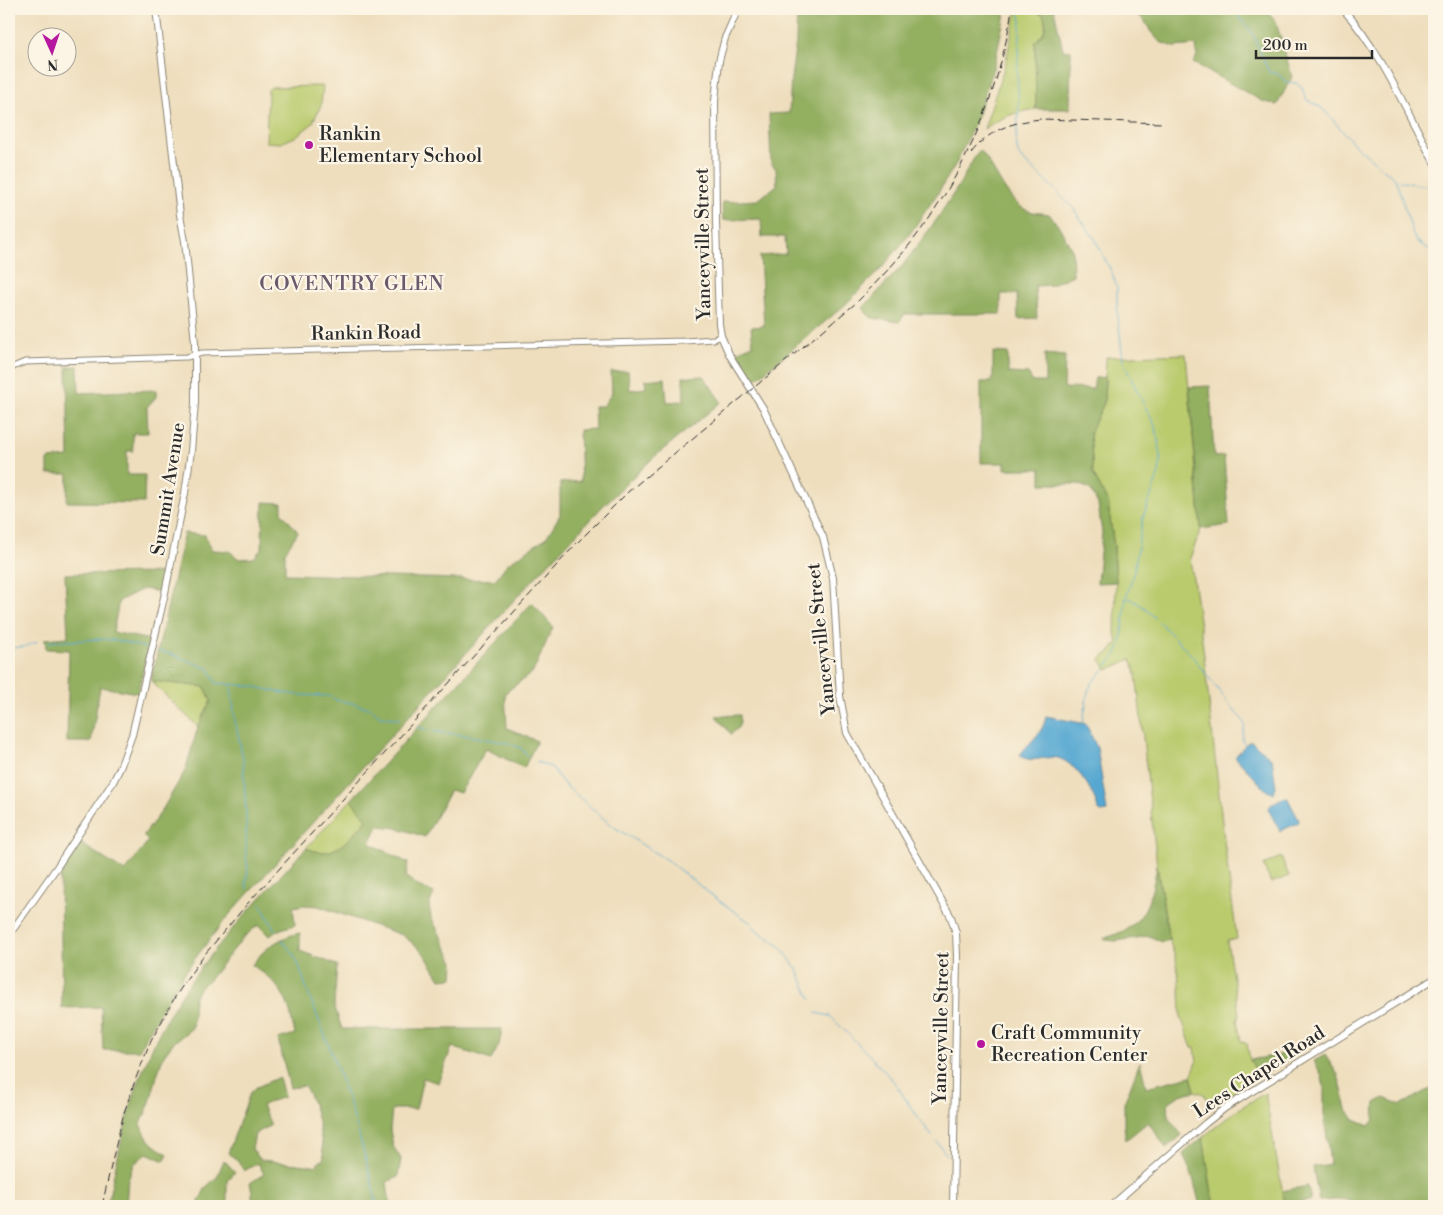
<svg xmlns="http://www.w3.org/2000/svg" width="1443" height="1215" font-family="'Libre Bodoni',serif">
	<rect width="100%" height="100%" fill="#fcf5e5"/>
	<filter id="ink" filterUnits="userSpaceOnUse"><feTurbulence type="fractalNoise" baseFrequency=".02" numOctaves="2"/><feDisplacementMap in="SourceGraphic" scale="10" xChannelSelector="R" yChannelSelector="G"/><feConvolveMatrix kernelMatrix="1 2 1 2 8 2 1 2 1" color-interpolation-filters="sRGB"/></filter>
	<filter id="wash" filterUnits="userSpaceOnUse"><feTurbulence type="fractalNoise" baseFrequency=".0096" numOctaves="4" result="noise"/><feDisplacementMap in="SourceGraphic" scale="20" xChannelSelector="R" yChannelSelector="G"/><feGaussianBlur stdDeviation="1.12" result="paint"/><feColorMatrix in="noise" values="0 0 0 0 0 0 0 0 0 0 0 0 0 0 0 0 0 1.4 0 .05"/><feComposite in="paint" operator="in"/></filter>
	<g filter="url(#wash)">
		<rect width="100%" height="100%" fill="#eedebd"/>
		<!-- green -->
		<g fill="#bacb6e" stroke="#727b4c">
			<path d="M1017 9H1034V11L1043 14C1048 28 1045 32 1035 42L1036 109C1013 113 1003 116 984 129L1005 65Z"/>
			<polygon points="323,86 321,105 312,124 295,137 281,143 266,142 268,90 271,87"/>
			<polygon points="1186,354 1201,529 1190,558 1203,647 1224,840 1237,939 1227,941 1239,1014 1237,1020 1241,1041 1247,1044 1250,1060 1260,1077 1211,1109 1204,1094 1195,1091 1191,1076 1197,1062 1195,1048 1192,1048 1181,1017 1180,987 1176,959 1169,940 1157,866 1136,673 1131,659 1107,670 1100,659 1110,652 1118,643 1115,634 1116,582 1114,547 1108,503 1093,473 1090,432 1104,403 1106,357"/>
			<polygon points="151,681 205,687 211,701 198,727"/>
			<path d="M351 800 367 819C356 832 341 852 322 852 317 852 311 850 306 848Z"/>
			<polygon points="1281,857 1289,876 1271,883 1263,865"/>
			<polygon points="1265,1093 1285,1206 1214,1206 1203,1137 1237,1110"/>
		</g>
		<!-- forest -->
		<g fill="#93af61" stroke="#5f6d46">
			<polygon points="797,9 1006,9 995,62 976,120 957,162 938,193 909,235 882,268 845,305 755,380 743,367 736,352 753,345 751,327 764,326 760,256 786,254 785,237 762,237 761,219 723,220 722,202 758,200 777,185 776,169 771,163 769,114 789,113 791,78 796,42"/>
			<path d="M1034 9H1054L1063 50 1071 51 1070 109H1036L1035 42C1045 32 1048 28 1043 14L1034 11Z"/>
			<polygon points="1135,9 1265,9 1276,22 1292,77 1277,105 1262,101 1193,63 1197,56 1196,45 1174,47 1160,42 1151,32 1144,20 1133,11"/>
			<path d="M980 150C995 167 1007 204 1029 211 1035 213 1043 213 1049 214L1060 228 1072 250 1073 275 1051 285 1035 286 1037 318 1018 319 1017 294H1001V314H905L899 322 872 318 862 309 903 265 937 219 959 185 973 160Z"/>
			<polygon points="993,352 1008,353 1008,373 1028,374 1033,382 1045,382 1045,354 1065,356 1064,388 1093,389 1095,378 1105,377 1104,403 1090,433 1093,473 1108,503 1114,547 1116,582 1097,583 1102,533 1098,504 1090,489 1078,484 1041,484 1041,469 1005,469 1005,463 981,463 981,382 991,382 993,376"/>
			<polygon points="78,366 79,393 156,390 156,397 147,407 148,433 133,433 133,451 127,451 127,475 145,475 144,503 67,502 68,474 48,474 48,459 69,457 67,367"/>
			<path d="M628 371 630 390 646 388 645 380 665 378 667 402 684 401 683 377 704 376 721 402 653 458 603 506 516 598 229 915C213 935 197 955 182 977 166 1000 153 1025 139 1050H103L101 1007 62 1008 60 873 62 867 80 843 125 872 148 841 143 836 161 812 185 771 198 727 211 701 205 687 151 681 184 533 205 535 212 550 229 551 239 559 254 558 262 548 263 502 282 503V513L298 532 285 552V574L495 580 507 564 546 538 560 515V483L581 481 579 430 595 429 594 406H603L612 393 611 372Z"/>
			<polygon points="1210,386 1214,457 1224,456 1229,525 1201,529 1189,387"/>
			<polygon points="165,573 162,592 143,589 119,601 113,632 150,640 138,693 100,687 91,742 67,742 69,650 46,649 45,639 68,637 65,574"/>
			<path d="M532 603 553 627 533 672 505 693 507 728 537 741 524 768 486 749 460 793 450 790 425 837 398 828 378 826 370 843 408 863 406 877 418 886 434 893 429 905 431 917 454 962 453 978 440 979 425 955 415 945 402 935 318 906 304 905 293 907 295 925 281 929 269 936 258 925 244 937 209 980 200 987 194 998 192 1028 173 1043 164 1055 158 1072 150 1102 141 1124C147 1141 152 1145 168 1154L164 1161 147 1153 134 1164 128 1179 126 1206H107C119 1151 129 1098 153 1046 187 971 251 909 306 848 311 850 317 852 322 852 341 852 356 832 367 819L351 800Z"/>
			<path d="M740 715C741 725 739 728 731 734L716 716Z"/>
			<path d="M1157 866 1169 940 1162 942 1149 936 1116 941 1105 940 1104 938C1145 928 1150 903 1157 866Z"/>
			<path d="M300 933V951L337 965 334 1005 342 1029H502L499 1045 491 1060 452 1047 438 1083 423 1078 416 1109H392L390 1130 393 1146 401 1159 398 1177 387 1182 390 1206H279L278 1203 252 1198V1191L250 1183 264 1174 258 1163 244 1171 237 1160 228 1153 250 1093 255 1088 279 1077 284 1097 271 1101 262 1106 271 1125 255 1134 252 1149 261 1160 315 1166 324 1158C320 1134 318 1106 304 1086L290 1088 278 1039 295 1034C292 1024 291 1012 287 1003 281 987 266 974 252 965 264 948 280 937 300 933Z"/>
			<polygon points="1285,1054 1288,1060 1260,1077 1250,1060"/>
			<polygon points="1325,1055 1338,1075 1347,1109 1354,1120 1369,1126 1374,1120 1375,1103 1384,1098 1401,1105 1434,1087 1434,1206 1350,1206 1349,1199 1319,1201 1313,1167 1330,1164 1324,1114 1324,1087 1321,1074 1314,1061"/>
			<polygon points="1140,1062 1146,1087 1191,1076 1195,1091 1180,1095 1168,1103 1169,1119 1182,1135 1166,1148 1148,1122 1126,1140 1124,1126 1124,1103"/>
			<polygon points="1203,1137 1214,1206 1200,1206 1193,1178 1183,1154"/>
			<polygon points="224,1160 235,1172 227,1181 227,1206 197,1206 206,1187 217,1177"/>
			<polygon points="1308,1186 1311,1201 1284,1203 1282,1191"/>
		</g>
		<!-- water -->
		<g fill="#57a8d2" stroke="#416a7e">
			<path d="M1046 716 1086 724 1097 748 1107 811 1102 812 1098 810C1095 792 1076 763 1058 758 1045 755 1030 765 1020 755 1029 742 1044 733 1046 716Z"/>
			<polygon points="1251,741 1272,759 1276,787 1273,793 1267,791 1235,757 1247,743"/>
			<path d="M1287 797 1299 820 1298 823 1280 831 1268 809C1271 803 1281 798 1287 797Z"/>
		</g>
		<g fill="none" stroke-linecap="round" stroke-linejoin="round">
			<!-- stream -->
			<g stroke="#57a8d2" stroke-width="1">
				<polyline points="1018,9 1021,20 1017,74 1019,104 1016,142 1018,154 1022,160 1040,175 1073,208 1095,239 1112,273 1117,288 1117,310 1123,360 1127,370 1155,426 1161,455 1159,473 1143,517 1134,571 1126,598 1121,644 1116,655 1092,683 1088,691 1083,722"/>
				<polyline points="1235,9 1240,19 1252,32 1269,72 1278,74 1286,82 1296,83 1302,88 1306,99 1323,109 1356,146 1393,177 1402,182 1434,187"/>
				<polyline points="1394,177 1396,181 1415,240 1434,253"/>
				<path d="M1126 598 1131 599 1145 608 1178 641 1193 657 1236 713C1249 725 1244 725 1242 740L1246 747"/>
				<polyline points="48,642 103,639 119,641 146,648"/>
				<polyline points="9,648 23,647 37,642"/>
				<polyline points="158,651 174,655 209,669 216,683 252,686 277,692 299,695 329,696 336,700 352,703 372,709 380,716 400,719"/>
				<polyline points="231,686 235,721 243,758 246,815 246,856 248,870 246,883 247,889"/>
				<polyline points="417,727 438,732 470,736 508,743 521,748 528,757"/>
				<polyline points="537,762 551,767 564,784 611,825 668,861 718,900 751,923 757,930 781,947 797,969 811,999"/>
				<polyline points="260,903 275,930"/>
				<path d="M282 940C285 944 289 948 292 952 301 965 304 984 310 998 338 1066 362 1135 377 1206"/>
				<polyline points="816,1013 830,1016 874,1060 895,1083 912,1109 932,1136"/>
				<polyline points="937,1142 947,1155"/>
				<polyline points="1367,1203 1369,1206"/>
			</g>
		</g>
	</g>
	<g filter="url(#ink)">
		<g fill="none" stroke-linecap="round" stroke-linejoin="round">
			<defs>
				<polyline id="minor" points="9,372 13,367 25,362 187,357 202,353 685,341 714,339 721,336"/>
				<g id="major">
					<polyline points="738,9 725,38 719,61 715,101 716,222 719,324 721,336 730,356 763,408 823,537 833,578 840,696 847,733 951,917 956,933 957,956 953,1206"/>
					<path d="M1343 9C1382 53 1406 110 1434 162"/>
					<polyline points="9,935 57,867 113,782 120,768 132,735 165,593 185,493 191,451 195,403 195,343 185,241 180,215 156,9"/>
					<polyline points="1111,1206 1206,1123 1225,1108 1434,979"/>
				</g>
			</defs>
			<!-- minor casing -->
			<use href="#minor" stroke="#8c8474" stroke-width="7"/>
			<!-- major casing -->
			<use href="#major" stroke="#8c8474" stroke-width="8"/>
			<!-- minor -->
			<use href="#minor" stroke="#fff" stroke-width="5"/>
			<!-- major -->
			<use href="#major" stroke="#fff" stroke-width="6"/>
			<!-- rail -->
			<g stroke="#2b2b2b" stroke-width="1" stroke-dasharray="8 4" stroke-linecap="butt">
				<path d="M971 153C990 129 1012 122 1041 119L1163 123"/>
				<path d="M102 1206 113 1157 124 1113 136 1078 151 1041 175 997 200 960 248 903 577 543 629 491 856 303C878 281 899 259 917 235 967 170 1000 89 1012 9"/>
			</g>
		</g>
	</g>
	<!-- markers -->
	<g fill="#b5179e" stroke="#fcf5e5" stroke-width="2">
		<circle cx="309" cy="145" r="5"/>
		<circle cx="981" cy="1044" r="5"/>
	</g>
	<g text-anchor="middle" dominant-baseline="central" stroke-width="4.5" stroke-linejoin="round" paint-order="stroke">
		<!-- poi labels -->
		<g font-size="19" fill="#2b2b2b" stroke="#fcf5e5" text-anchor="start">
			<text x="319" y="134">Rankin<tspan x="319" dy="22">Elementary School</tspan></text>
			<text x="991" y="1033">Craft Community<tspan x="991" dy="22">Recreation Center</tspan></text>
		</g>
		<!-- street labels -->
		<g font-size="19" fill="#2b2b2b" stroke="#fcf5e5">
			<text transform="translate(703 244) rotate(-91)">Yanceyville Street</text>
			<text transform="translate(366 333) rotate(-1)">Rankin Road</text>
			<text transform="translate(168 489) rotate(-81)">Summit Avenue</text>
			<text transform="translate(821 639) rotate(-96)">Yanceyville Street</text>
			<text transform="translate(941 1028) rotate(-89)">Yanceyville Street</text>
			<text transform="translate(1259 1072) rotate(-33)">Lees Chapel Road</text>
		</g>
		<!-- neighbourhood labels -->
		<g font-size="20" letter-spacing="1" fill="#6b596c" stroke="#fcf5e5">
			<text x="352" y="284">COVENTRY GLEN</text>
		</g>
	</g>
	<!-- margin -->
	<rect width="1443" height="1215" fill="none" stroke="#fcf5e5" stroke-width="30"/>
	<!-- north arrow -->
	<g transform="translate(52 52) rotate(177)"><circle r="24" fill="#fcf5e5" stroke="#a8a49b"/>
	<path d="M0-4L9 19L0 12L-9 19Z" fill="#b5179e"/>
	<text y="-8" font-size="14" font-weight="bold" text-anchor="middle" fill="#2b2b2b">N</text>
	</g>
	<!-- scale -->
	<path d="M1256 50v8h116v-8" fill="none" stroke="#2b2b2b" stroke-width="2.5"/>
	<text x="1263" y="50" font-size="15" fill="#2b2b2b" stroke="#fcf5e5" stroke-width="4" paint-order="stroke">200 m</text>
</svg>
